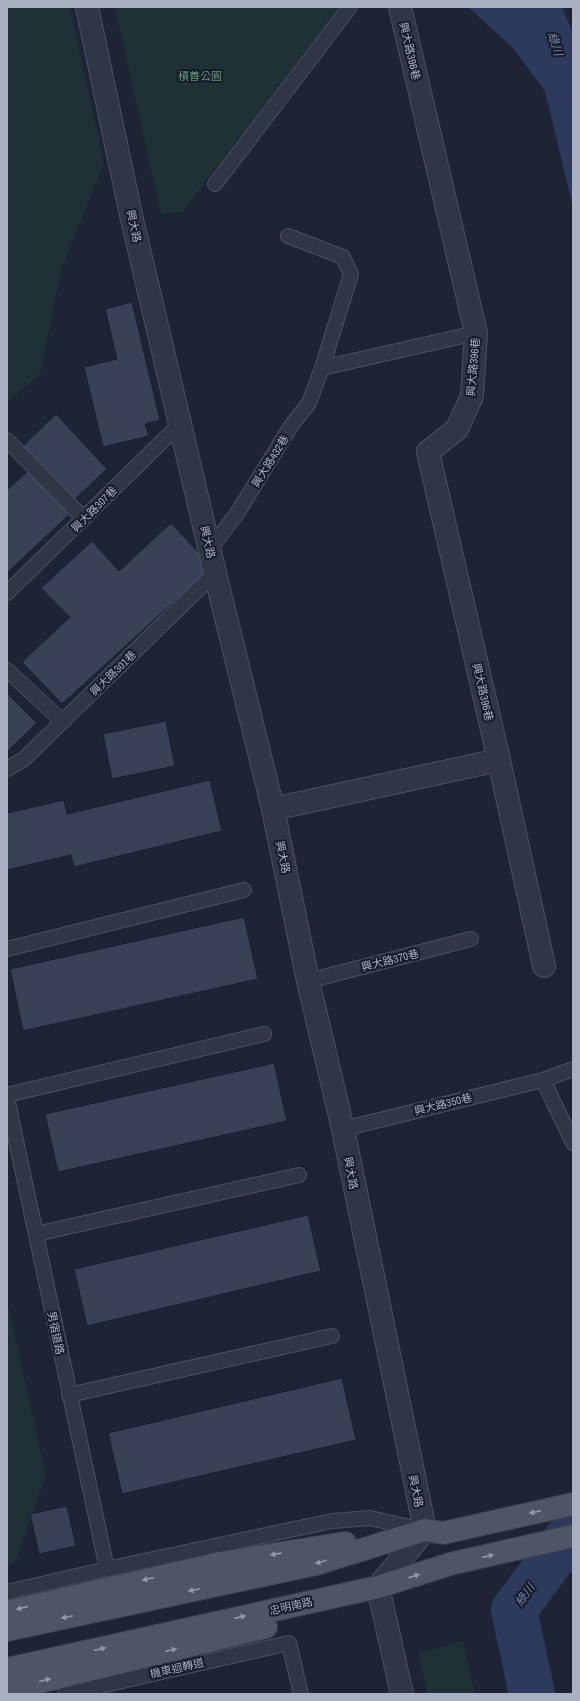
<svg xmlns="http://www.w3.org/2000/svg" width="580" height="1701" font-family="'Archivo Narrow','Noto Sans TC',sans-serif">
	<rect width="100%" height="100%" fill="#1e2436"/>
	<!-- green -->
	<g fill="#1f3137">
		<polygon points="7,7 70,7 104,163 62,267 40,374 7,402"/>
		<polygon points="115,7 340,7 182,212 161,214"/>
		<polygon points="7,1300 46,1476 14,1564 7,1565"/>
		<polygon points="463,1641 475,1694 428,1694 418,1653"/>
	</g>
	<!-- water -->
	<polygon fill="#2e3a5c" points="468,7 562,7 573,34 573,207 545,91 513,48"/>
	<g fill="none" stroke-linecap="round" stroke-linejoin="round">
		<!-- river -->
		<polyline stroke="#2e3a5c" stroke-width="46" points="532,1694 514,1610 573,1530"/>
	</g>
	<!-- building -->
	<g fill="#394157" stroke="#191e2d">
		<polygon points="132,302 160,420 145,424 149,436 103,447 84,367 117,359 105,309"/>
		<polygon points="56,414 107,469 73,501 22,447"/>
		<polygon points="30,469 72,512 7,573 7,490"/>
		<polygon points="171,523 212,567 62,704 22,662 70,617 41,588 92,541 119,571"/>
		<polygon points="7,693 37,723 8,751 7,750"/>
		<polygon points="166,721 175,766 112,779 103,734"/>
		<polygon points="210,780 222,831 74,867 71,855 7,870 7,813 64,800 67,814"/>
		<polygon points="244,917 258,979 23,1031 10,969"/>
		<polygon points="274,1063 287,1121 58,1172 45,1114"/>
		<polygon points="308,1215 321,1271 87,1326 74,1269"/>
		<polygon points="342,1378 356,1440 122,1494 108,1433"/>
		<polygon points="67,1506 76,1546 39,1554 30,1514"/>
	</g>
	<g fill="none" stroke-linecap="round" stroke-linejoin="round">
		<defs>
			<g id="lane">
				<polyline points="215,184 350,7"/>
				<polyline points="322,368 476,333"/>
				<polyline points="7,440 84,519"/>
				<polyline points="210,549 238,512 291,426 309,403 322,368 351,274 343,257 288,236"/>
				<polyline points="7,593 180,424"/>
				<polyline points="7,670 63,722"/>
				<polyline points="7,769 24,759 215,573"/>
				<polyline points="7,949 244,890"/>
				<polyline points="308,981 471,939"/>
				<polyline points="543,1080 573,1069"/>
				<polyline points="7,1095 264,1034"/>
				<polyline points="7,1098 107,1569"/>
				<polyline points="343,1129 543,1080 573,1143"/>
				<polyline points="36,1234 299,1175"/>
				<polyline points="69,1395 332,1336"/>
				<polyline points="7,1592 107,1569 332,1521 370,1518 422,1530"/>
				<polyline points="65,1694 289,1643 301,1694"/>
			</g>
			<g id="street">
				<polyline points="87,7 131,215 215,573 273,809 308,981 343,1129 425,1530 378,1587 402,1694"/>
				<polyline points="400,7 476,333 472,396 457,429 428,452 499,760 544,966"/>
				<polyline points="273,809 499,760"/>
			</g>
			<g id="primary">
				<polyline points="7,1612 220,1563 345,1543"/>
				<polyline points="7,1630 316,1564 425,1530 443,1533 573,1504"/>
				<polyline points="7,1669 378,1587 450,1564 573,1536"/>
				<polyline points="7,1690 266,1627"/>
			</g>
		</defs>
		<!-- lane casing -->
		<use href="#lane" stroke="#4c5162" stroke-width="16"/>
		<!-- street casing -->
		<use href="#street" stroke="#4c5162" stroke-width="24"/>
		<!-- primary casing -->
		<use href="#primary" stroke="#3a4050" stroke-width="24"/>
		<!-- lane -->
		<use href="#lane" stroke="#313647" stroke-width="14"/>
		<!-- street -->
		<use href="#street" stroke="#313647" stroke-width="22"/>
		<!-- primary -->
		<use href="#primary" stroke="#4f5567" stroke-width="22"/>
	</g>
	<!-- one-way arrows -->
	<defs><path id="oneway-solid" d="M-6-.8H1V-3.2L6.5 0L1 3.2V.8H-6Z"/></defs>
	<g fill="#9399ad">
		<use href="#oneway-solid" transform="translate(535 1512) rotate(167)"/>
		<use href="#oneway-solid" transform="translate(276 1554) rotate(171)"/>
		<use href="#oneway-solid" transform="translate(488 1556) rotate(-13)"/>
		<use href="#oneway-solid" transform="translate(321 1562) rotate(164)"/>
		<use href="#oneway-solid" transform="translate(414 1576) rotate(-17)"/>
		<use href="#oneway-solid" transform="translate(148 1579) rotate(167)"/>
		<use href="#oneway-solid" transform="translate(194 1590) rotate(168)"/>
		<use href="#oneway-solid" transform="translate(22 1608) rotate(167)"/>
		<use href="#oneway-solid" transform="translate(67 1617) rotate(168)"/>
		<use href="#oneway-solid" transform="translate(240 1617) rotate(-13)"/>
		<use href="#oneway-solid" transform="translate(100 1649) rotate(-13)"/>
		<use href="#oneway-solid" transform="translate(171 1650) rotate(-14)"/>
		<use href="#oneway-solid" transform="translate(45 1680) rotate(-14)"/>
	</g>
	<g text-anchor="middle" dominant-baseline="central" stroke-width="4" stroke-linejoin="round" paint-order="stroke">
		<!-- street labels -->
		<g font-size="11" fill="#aab0c4" stroke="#171c2b">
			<text transform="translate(410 51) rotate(77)">興大路396巷</text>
			<text transform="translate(134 226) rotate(77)">興大路</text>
			<text transform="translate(473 367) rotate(-85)">興大路396巷</text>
			<text transform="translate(270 461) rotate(-58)">興大路432巷</text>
			<text transform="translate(94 509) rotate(-45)">興大路307巷</text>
			<text transform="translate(208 542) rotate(77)">興大路</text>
			<text transform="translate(113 673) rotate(-44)">興大路301巷</text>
			<text transform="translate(483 692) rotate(77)">興大路396巷</text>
			<text transform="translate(283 857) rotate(78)">興大路</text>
			<text transform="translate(390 960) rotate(-14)">興大路370巷</text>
			<text transform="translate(443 1104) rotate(-14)">興大路350巷</text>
			<text transform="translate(351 1173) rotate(79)">興大路</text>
			<text transform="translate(56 1333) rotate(78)">男宿道路</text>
			<text transform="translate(416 1491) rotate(78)">興大路</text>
			<text transform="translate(291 1606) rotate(-13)">忠明南路</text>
			<text transform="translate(177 1668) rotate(-13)">機車迴轉道</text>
		</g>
		<!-- park labels -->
		<g font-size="11" fill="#629576" stroke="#171c2b">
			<text x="200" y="76">積善公園</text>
		</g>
		<!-- water labels -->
		<g font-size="12" font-style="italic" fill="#7988b3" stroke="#171c2b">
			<text transform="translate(555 44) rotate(74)">綠川</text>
			<text transform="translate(525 1595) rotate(-54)">綠川</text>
		</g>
	</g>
	<!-- border -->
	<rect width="580" height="1701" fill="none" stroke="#aab0c4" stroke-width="16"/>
</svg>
